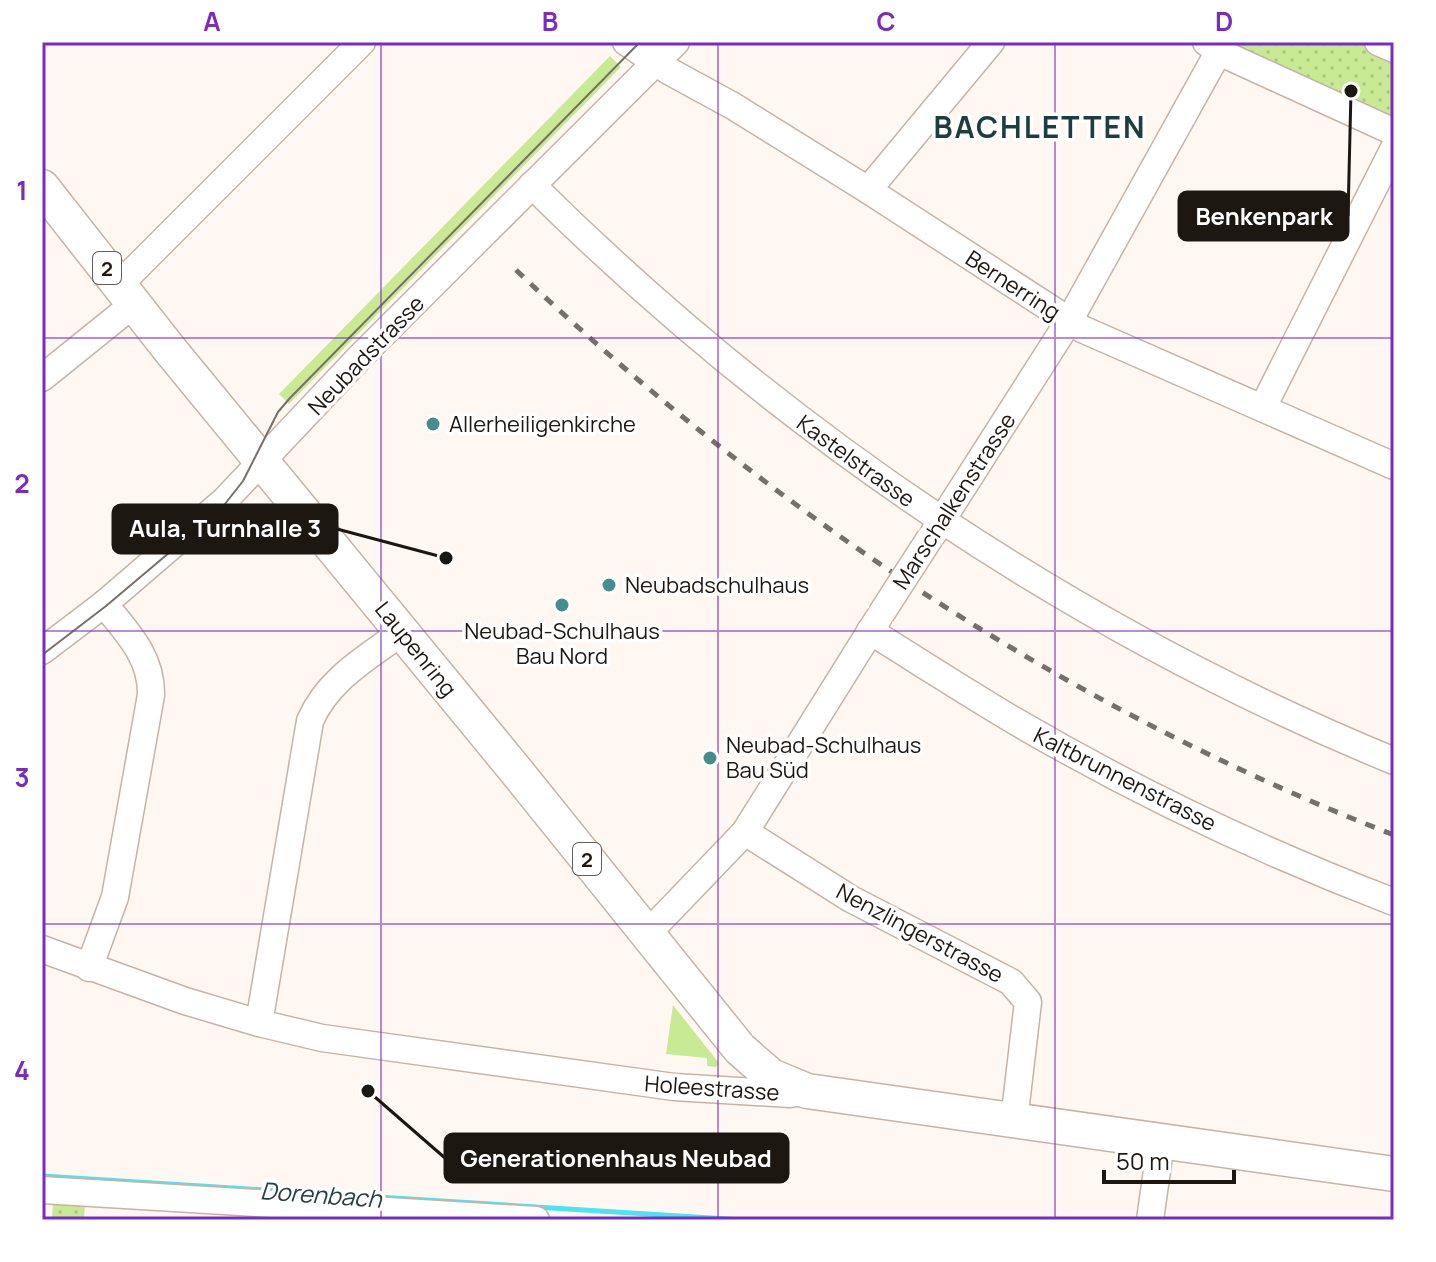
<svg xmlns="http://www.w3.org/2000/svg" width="1436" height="1262" font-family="Manrope,sans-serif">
	<defs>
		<pattern id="park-dots" width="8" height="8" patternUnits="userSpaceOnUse" patternTransform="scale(2)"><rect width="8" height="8" fill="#c9ea94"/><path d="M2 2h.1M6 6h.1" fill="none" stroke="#acc87f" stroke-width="1.8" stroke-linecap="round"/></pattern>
	</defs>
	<rect width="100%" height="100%" fill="#fff7f1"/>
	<!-- grass -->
	<g fill="#c9ea94">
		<polygon points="610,56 621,67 289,404 279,394"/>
		<polygon points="673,1005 719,1063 716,1067 707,1066 707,1058 666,1054"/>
	</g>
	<!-- park -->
	<g fill="url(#park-dots)">
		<polygon points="1229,42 1394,43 1394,128"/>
		<polygon points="53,1201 85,1204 84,1220 52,1220"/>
	</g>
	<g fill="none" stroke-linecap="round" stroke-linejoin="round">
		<!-- stream -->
		<polyline stroke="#4ae4f2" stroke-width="5" points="42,1176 743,1220"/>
		<defs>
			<g id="minor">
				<polyline points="626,42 667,70 733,106 868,190 1082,329 1394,466"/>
				<polyline points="1206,42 1219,52 1394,132"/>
				<polyline points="1378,42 1394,49"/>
				<path d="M532 185C780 431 1071 628 1394 761"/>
				<polyline points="868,190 991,42"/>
				<polyline points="120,284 362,42"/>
				<polyline points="42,378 135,303"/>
				<polyline points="1263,407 1394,148"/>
				<polyline points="933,534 1069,321 1224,42"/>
				<path d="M870 631C918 661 966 692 1015 721 1136 792 1263 852 1394 902"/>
				<polyline points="42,651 104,604 225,500 360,357 676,42"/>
				<polyline points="745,832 851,899 1011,982 1028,1002 1014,1121"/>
				<polyline points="647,934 745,832 878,619"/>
				<polyline points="42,949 185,1001 259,1023 322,1038 674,1087 790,1094 804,1092"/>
				<path d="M89 968 115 897 151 695C152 657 127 632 104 604"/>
				<path d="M259 1023 310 721C328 679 367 658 402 632"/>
				<polyline points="42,1190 536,1220"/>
				<polyline points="1150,1220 1161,1142"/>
			</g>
			<polyline id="major" points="42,187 171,351 517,772 740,1049 771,1076 807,1091 1394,1174"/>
		</defs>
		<!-- minor casing -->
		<use href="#minor" stroke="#c5b4a6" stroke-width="29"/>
		<!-- major casing -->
		<use href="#major" stroke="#c5b4a6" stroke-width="37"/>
		<!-- minor -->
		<use href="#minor" stroke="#fff" stroke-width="26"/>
		<!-- major -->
		<use href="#major" stroke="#fff" stroke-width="34"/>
		<!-- tram -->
		<polyline stroke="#77706a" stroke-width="2" points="42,655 106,606 221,509 243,481 278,412 290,398 640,42"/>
		<!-- rail -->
		<path stroke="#77706a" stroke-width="5" stroke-dasharray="10 10" stroke-linecap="butt" d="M516 270C771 512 1066 708 1394 835"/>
		<defs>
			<polyline id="minor-bridge" points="881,614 930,538"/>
		</defs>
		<!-- minor-bridge casing -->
		<use href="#minor-bridge" stroke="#c5b4a6" stroke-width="29" stroke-linecap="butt"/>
		<!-- minor-bridge -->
		<use href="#minor-bridge" stroke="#fff" stroke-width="26"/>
	</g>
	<!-- grid -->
	<path fill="none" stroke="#7b2cbf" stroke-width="2" stroke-opacity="0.55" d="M381 42V1220M718 42V1220M1055 42V1220M42 338H1394M42 631H1394M42 924H1394"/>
	<!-- markers -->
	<g fill="#458d8f" stroke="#fff" stroke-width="3">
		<circle cx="433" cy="424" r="8"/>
		<circle cx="609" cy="585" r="8"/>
		<circle cx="562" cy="605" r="8"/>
		<circle cx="710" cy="758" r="8"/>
	</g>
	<g text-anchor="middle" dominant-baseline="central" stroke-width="7" stroke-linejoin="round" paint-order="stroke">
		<!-- shield labels -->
		<g fill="#fff" stroke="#615d59" stroke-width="2">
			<rect x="93" y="252" width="28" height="32" rx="6"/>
			<rect x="573" y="843" width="28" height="32" rx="6"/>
		</g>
		<g font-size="20" font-weight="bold" fill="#1d1712">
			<text x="107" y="268">2</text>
			<text x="587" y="859">2</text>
		</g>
		<!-- street labels -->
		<g font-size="22" fill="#1d1712" stroke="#fff">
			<text transform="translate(1013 285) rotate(33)">Bernerring</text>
			<text transform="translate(366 355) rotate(-46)">Neubadstrasse</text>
			<text transform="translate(856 461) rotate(36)">Kastelstrasse</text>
			<text transform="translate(954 501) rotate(-57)">Marschalkenstrasse</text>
			<text transform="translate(416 649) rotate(51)">Laupenring</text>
			<text transform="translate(1125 779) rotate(27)">Kaltbrunnenstrasse</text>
			<text transform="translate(920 933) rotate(28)">Nenzlingerstrasse</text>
			<text transform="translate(712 1088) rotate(4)">Holeestrasse</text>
		</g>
		<!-- poi labels -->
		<g font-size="22" fill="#1d1712" stroke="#fff" text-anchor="start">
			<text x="449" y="424">Allerheiligenkirche</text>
			<text x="625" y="585">Neubadschulhaus</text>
			<text x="562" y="631" text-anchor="middle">Neubad-Schulhaus<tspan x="562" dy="25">Bau Nord</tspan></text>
			<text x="726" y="745">Neubad-Schulhaus<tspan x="726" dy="25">Bau Süd</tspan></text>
		</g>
		<!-- water labels -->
		<g font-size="24" font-style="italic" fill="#274043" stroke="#fff">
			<text transform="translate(321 1194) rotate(4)">Dorenbach</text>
		</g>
		<!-- district labels -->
		<g font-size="30" font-weight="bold" letter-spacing="2" fill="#1c3e3f" stroke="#fff">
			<text x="1040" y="126">BACHLETTEN</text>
		</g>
	</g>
	<!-- callouts -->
	<path fill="none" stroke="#1d1712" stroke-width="3" d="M1351 91L1348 216M446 558L337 529M368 1091L445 1158"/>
	<g fill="#1d1712" stroke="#fff" stroke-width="3">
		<circle cx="1351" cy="91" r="8"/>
		<circle cx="446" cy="558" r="8"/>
		<circle cx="368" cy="1091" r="8"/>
	</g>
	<g fill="#1d1712" stroke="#1d1712" stroke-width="3">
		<rect x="1179" y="192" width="169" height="48" rx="8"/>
		<rect x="113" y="505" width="224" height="48" rx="8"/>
		<rect x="445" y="1134" width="343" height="48" rx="8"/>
	</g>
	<g font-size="24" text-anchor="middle" font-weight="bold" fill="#fff">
		<text x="1264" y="225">Benkenpark</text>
		<text x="225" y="537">Aula, Turnhalle 3</text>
		<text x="616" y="1167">Generationenhaus Neubad</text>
	</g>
	<!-- border -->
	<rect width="1436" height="1262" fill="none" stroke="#ffffff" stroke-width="88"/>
	<!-- scale -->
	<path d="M1104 1170v12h130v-12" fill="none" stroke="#1d1712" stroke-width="4"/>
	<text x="1116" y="1170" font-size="24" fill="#1d1712" stroke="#ffffff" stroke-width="6" paint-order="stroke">50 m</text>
	<rect x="44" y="44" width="1348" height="1174" fill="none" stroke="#7b2cbf" stroke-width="3"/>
	<g font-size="26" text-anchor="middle" font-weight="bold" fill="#7b2cbf">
		<text x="212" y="31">A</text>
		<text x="550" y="31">B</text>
		<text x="886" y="31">C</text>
		<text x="1224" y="31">D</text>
		<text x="22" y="200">1</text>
		<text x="22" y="493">2</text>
		<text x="22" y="787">3</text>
		<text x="22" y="1080">4</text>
	</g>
</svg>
